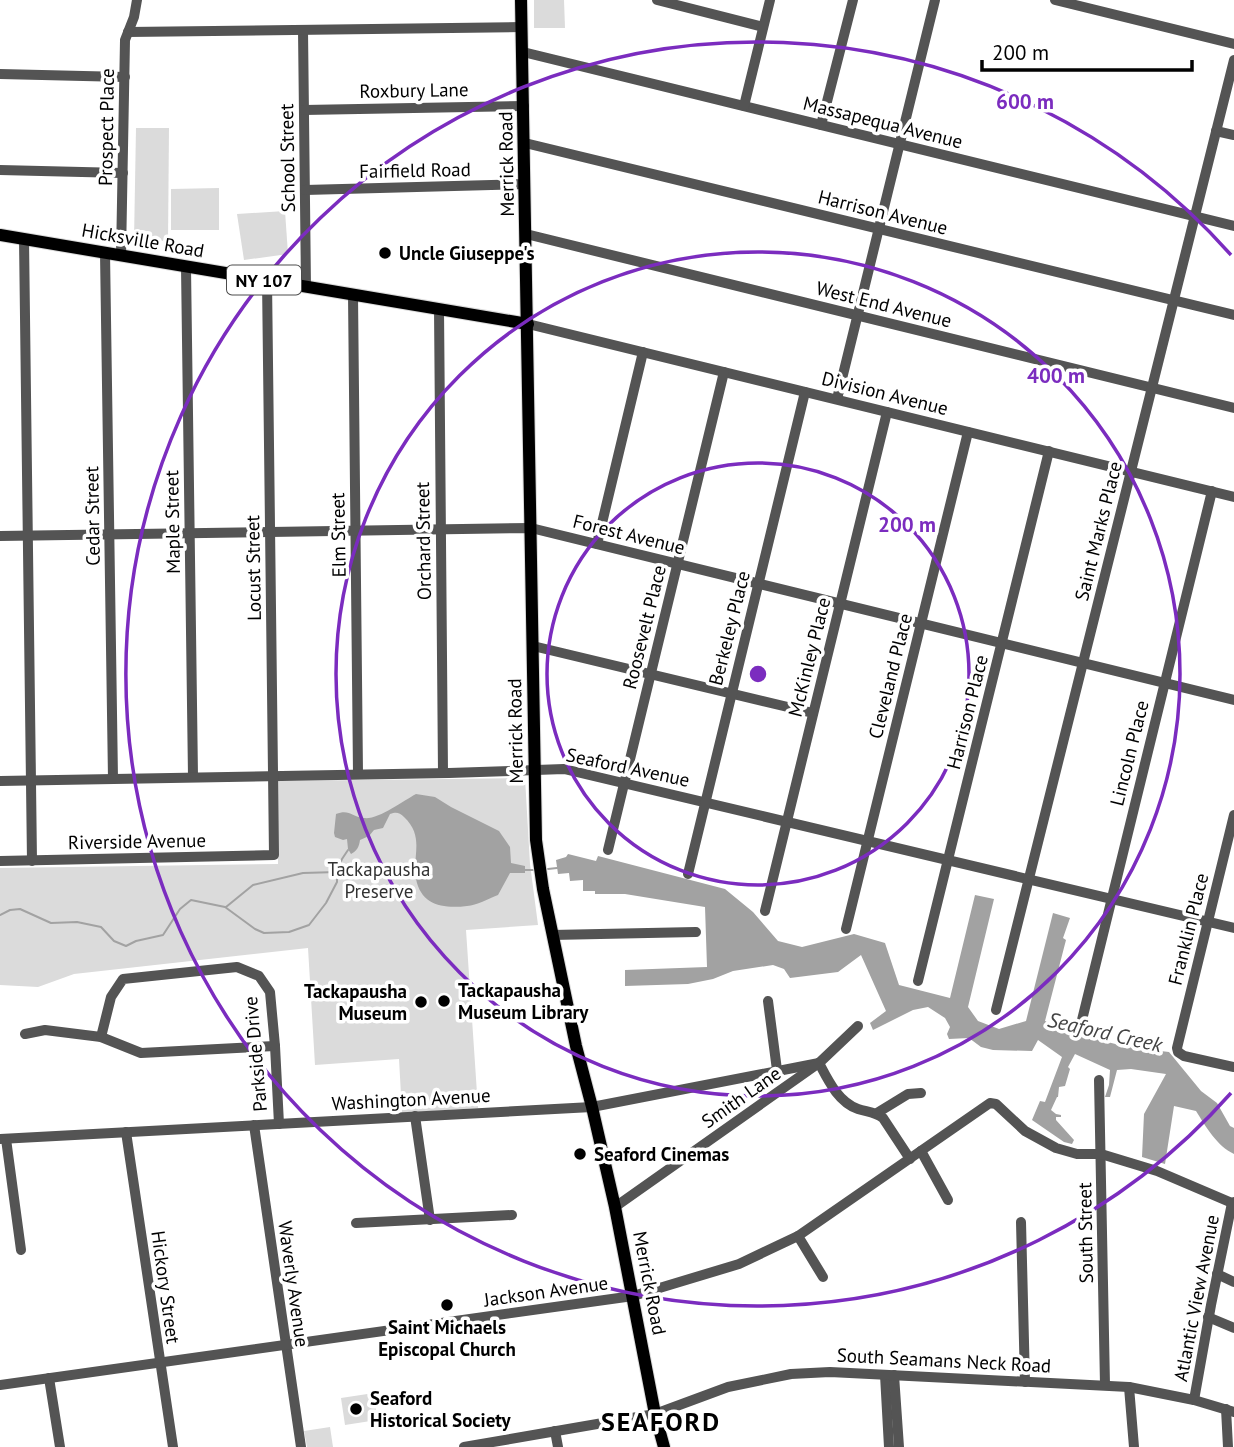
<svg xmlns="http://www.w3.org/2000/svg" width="1234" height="1447" font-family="'PT Sans',sans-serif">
	<rect width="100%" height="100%" fill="#fff"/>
	<!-- green -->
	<g fill="#dbdbdb">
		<polygon points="534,0 564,0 565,28 534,28"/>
		<polygon points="136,128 169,128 168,241 134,240"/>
		<polygon points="219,188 219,230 171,230 171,189"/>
		<polygon points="285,211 288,254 244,260 237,214"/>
		<polygon points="525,778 530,864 538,925 466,930 478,1108 402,1113 399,1059 315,1065 308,948 74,974 38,987 0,985 0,868 278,864 277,781"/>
		<polygon points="374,1393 377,1420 345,1425 341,1398"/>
		<polygon points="330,1427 333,1447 307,1447 304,1431"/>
	</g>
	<!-- water -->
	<g fill="#a2a2a2">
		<path d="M416 794 435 797 451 807 499 831 510 847 511 863 525 866V873H510L498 895C488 899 477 905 467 906 443 909 421 905 416 879 412 855 425 837 404 817 399 812 396 812 390 814L383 828 374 830 369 836 360 840C359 847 357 851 351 854L348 849 347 839 343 840 335 837 334 833 336 814C350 809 351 817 364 818 378 820 403 801 416 794Z"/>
		<path d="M568 854 596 861 598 856 725 889 753 912 778 941 802 947 854 934 885 943 899 985 950 998 975 895 994 899 968 1007 978 1021 999 1029 1026 1021 1053 913 1070 918 1063 938 1066 940 1045 1021 1088 1037 1127 1047 1169 1052 1201 1091 1217 1103 1230 1126 1234 1128V1154C1217 1146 1206 1127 1196 1111L1174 1106 1165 1164 1142 1157 1144 1114 1166 1074 1131 1069 1117 1070 1110 1097H1105L1109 1085 1110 1070 1075 1054 1068 1067 1070 1069 1065 1086 1059 1087 1058 1097H1057L1051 1110 1056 1114 1061 1115V1117H1056V1120L1074 1140 1072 1144 1064 1142 1032 1120 1040 1101 1045 1102 1062 1057 1038 1040 1032 1051 993 1050 981 1047 969 1038 949 1039 947 1034 950 1027 945 1018 928 1007 913 1010 873 1030 870 1023 886 1011 861 955 838 972 790 978 784 969 773 965 733 971 713 979 688 984 625 986V970L707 967 705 907 625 894H595V891H583V880L570 881 569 873 558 874 556 860 566 857Z"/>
	</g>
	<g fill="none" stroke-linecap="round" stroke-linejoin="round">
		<!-- stream -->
		<g stroke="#a2a2a2" stroke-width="2">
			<polyline points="548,869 557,868"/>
			<polyline points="525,870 534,870"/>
			<polyline points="226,907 253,885 303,873 337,872"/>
			<polyline points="0,915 10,910 20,909 51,923 77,922 101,927 114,941 126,946 136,941 163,935 180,909 191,900 225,907 255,929 264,933 289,932 309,925 326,903 337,882 337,872 342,859 348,850"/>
		</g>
		<defs>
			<g id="major">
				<polyline points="521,0 536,840 543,889 576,1046 592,1107 615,1207 655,1414 664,1447"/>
				<polyline points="0,235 528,324"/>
			</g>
		</defs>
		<!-- major casing -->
		<use href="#major" stroke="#dbdbdb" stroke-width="14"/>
		<!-- minor -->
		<g stroke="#545454" stroke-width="10">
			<polyline points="657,0 763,27"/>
			<polyline points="1055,0 1234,44"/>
			<polyline points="303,30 306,287"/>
			<polyline points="128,32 522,27"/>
			<polyline points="523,52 1234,226"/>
			<polyline points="0,74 125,77"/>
			<polyline points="744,106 770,0"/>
			<polyline points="304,110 524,106"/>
			<polyline points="821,125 853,0"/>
			<polyline points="1216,131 1234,135"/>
			<polyline points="525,143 1234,315"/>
			<polyline points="0,170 123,173"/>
			<polyline points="305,190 525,184"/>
			<polyline points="526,234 1234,408"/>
			<polyline points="24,239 32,861"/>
			<polyline points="105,253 113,779"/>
			<polyline points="121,256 125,40 134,17 137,0"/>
			<polyline points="186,267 193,777"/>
			<polyline points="353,295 358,774"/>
			<polyline points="439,309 443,773"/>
			<polyline points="528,324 1234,497"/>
			<polyline points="837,399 935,0"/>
			<polyline points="0,536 531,528 1234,700"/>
			<polyline points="597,544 643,352"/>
			<polyline points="533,646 813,713"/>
			<polyline points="0,781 449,773 564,769 1234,928"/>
			<polyline points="1234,815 1177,1048 1178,1052 1184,1056 1234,1067"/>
			<polyline points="608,850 724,372"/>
			<polyline points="0,861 274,855 267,280"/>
			<polyline points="688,874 805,392"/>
			<polyline points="765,911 887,412"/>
			<polyline points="846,929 968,432"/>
			<polyline points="552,935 696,932"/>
			<polyline points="918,981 1049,451"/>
			<polyline points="768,1001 777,1070"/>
			<polyline points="996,1010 1234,60"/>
			<polyline points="1081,1024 1212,491"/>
			<polyline points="25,1034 45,1030 101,1037 141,1053 275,1046"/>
			<polyline points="101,1037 111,997 123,979 237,967 259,976 270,992 275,1046 279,1124"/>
			<path d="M819 1063C828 1080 838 1102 858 1109 867 1112 875 1112 883 1118L910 1159"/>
			<polyline points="1099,1080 1105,1385"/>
			<polyline points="877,1113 908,1094 921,1093"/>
			<polyline points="415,1116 430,1220"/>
			<polyline points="254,1125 301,1447"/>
			<polyline points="126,1132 173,1447"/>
			<polyline points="0,1139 592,1107 819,1063"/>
			<polyline points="6,1139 21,1250"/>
			<polyline points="921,1151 948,1200"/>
			<polyline points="615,1207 819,1063 858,1026"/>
			<polyline points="1021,1222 1025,1382"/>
			<polyline points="356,1223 512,1215"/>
			<polyline points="798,1236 823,1277"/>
			<polyline points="1217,1274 1234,1282"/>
			<polyline points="1208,1317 1234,1328"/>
			<polyline points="885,1375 889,1447"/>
			<polyline points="894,1375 899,1447"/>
			<polyline points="49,1378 60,1447"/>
			<polyline points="0,1385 633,1296 739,1264 798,1236 990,1103 996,1104 1025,1131 1056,1148 1077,1154 1101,1154 1157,1171 1232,1203 1234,1202"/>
			<polyline points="1129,1387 1134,1447"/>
			<polyline points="1194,1400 1211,1305 1232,1203"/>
			<polyline points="1226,1409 1228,1447"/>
			<polyline points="555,1431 558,1447"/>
			<polyline points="464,1447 655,1414 728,1387 791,1374 830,1372 1129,1387 1194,1400 1234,1412"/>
		</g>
		<!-- major -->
		<use href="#major" stroke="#000" stroke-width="12"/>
	</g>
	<!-- distance rings -->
	<g fill="none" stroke="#7b2cbf" stroke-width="3.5">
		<circle cx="758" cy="674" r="211"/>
		<circle cx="758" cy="674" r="422"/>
		<path d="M1231 1093A632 632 0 1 1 1231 255"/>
	</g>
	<!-- markers -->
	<g fill="#000" stroke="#fff" stroke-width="2.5">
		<circle cx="385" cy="253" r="7"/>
		<circle cx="444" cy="1001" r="7"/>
		<circle cx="421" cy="1002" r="7"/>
		<circle cx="580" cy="1154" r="7"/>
		<circle cx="447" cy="1305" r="7"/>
		<circle cx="356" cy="1409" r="7"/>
	</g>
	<g text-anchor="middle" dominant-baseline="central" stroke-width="7" stroke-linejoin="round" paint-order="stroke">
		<!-- shield labels -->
		<rect fill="#fff" stroke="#4c4c4c" stroke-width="2" x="227" y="265.5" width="74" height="29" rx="5"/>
		<g font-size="18" font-weight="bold" fill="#000">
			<text x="264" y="280">NY 107</text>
		</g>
		<!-- street labels -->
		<g font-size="19" fill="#000" stroke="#fff">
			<text transform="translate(414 90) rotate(-1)">Roxbury Lane</text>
			<text transform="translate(883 122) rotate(14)">Massapequa Avenue</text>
			<text transform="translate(106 127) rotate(-89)">Prospect Place</text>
			<text transform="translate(287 158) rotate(-91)">School Street</text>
			<text transform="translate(506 164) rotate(-91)">Merrick Road</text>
			<text transform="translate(415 170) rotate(-1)">Fairfield Road</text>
			<text transform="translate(883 212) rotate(14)">Harrison Avenue</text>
			<text transform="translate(143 240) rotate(10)">Hicksville Road</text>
			<text transform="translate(884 304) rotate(14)">West End Avenue</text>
			<text transform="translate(885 393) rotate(14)">Division Avenue</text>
			<text transform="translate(92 516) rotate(-91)">Cedar Street</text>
			<text transform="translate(172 522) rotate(-91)">Maple Street</text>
			<text transform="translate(1098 531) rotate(-76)">Saint Marks Place</text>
			<text transform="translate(629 534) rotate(14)">Forest Avenue</text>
			<text transform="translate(338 535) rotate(-91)">Elm Street</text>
			<text transform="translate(423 541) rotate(-91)">Orchard Street</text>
			<text transform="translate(253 568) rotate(-91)">Locust Street</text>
			<text transform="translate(644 627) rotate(-76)">Roosevelt Place</text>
			<text transform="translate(729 628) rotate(-76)">Berkeley Place</text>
			<text transform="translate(809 657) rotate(-76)">McKinley Place</text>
			<text transform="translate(890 676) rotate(-76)">Cleveland Place</text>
			<text transform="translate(967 712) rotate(-76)">Harrison Place</text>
			<text transform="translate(515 731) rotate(-91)">Merrick Road</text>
			<text transform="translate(1129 753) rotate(-76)">Lincoln Place</text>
			<text transform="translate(628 767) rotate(12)">Seaford Avenue</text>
			<text transform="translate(137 841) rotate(-1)">Riverside Avenue</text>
			<text transform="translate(1188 929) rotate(-76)">Franklin Place</text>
			<text transform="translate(255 1054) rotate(-95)">Parkside Drive</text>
			<text transform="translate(741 1097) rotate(-35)">Smith Lane</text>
			<text transform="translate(411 1099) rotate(-3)">Washington Avenue</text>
			<text transform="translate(1085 1233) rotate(-91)">South Street</text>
			<text transform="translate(650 1283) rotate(79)">Merrick Road</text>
			<text transform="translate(294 1284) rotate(82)">Waverly Avenue</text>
			<text transform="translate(166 1287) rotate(82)">Hickory Street</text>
			<text transform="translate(546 1291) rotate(-8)">Jackson Avenue</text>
			<text transform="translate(1196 1298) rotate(-79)">Atlantic View Avenue</text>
			<text transform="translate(944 1360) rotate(3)">South Seamans Neck Road</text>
		</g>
		<!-- poi labels -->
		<g font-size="19" font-weight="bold" fill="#000" stroke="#fff" text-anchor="start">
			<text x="399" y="253">Uncle Giuseppe's</text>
			<text x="458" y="990">Tackapausha<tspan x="458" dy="22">Museum Library</tspan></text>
			<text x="407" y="991" text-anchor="end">Tackapausha<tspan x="407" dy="22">Museum</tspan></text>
			<text x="594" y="1154">Seaford Cinemas</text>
			<text x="447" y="1327" text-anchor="middle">Saint Michaels<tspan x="447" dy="22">Episcopal Church</tspan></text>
			<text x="370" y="1398">Seaford<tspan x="370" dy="22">Historical Society</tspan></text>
		</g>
		<!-- park labels -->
		<g font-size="19" fill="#323232" stroke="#fff">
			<text x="379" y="869">Tackapausha<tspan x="379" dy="22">Preserve</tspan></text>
		</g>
		<!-- water labels -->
		<g font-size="21" font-style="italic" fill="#434343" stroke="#fff">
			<text transform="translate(1105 1032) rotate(13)">Seaford Creek</text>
		</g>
		<!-- district labels -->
		<g font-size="26" font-weight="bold" letter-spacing="2" fill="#000" stroke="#fff">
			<text x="661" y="1421">SEAFORD</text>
		</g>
	</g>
	<circle cx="758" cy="674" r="10" fill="#7b2cbf" stroke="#fff" stroke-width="3.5"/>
	<g font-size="21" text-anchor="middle" font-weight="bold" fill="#7b2cbf" stroke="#fff" stroke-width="7" stroke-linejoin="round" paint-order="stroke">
		<text x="1025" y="109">600 m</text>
		<text x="1056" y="383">400 m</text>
		<text x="907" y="532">200 m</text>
	</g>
	<!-- scale -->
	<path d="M982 60v10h210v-10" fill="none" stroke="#000000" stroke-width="3.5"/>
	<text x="992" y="60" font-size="21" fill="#000000" stroke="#ffffff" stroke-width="5" paint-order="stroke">200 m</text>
</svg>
